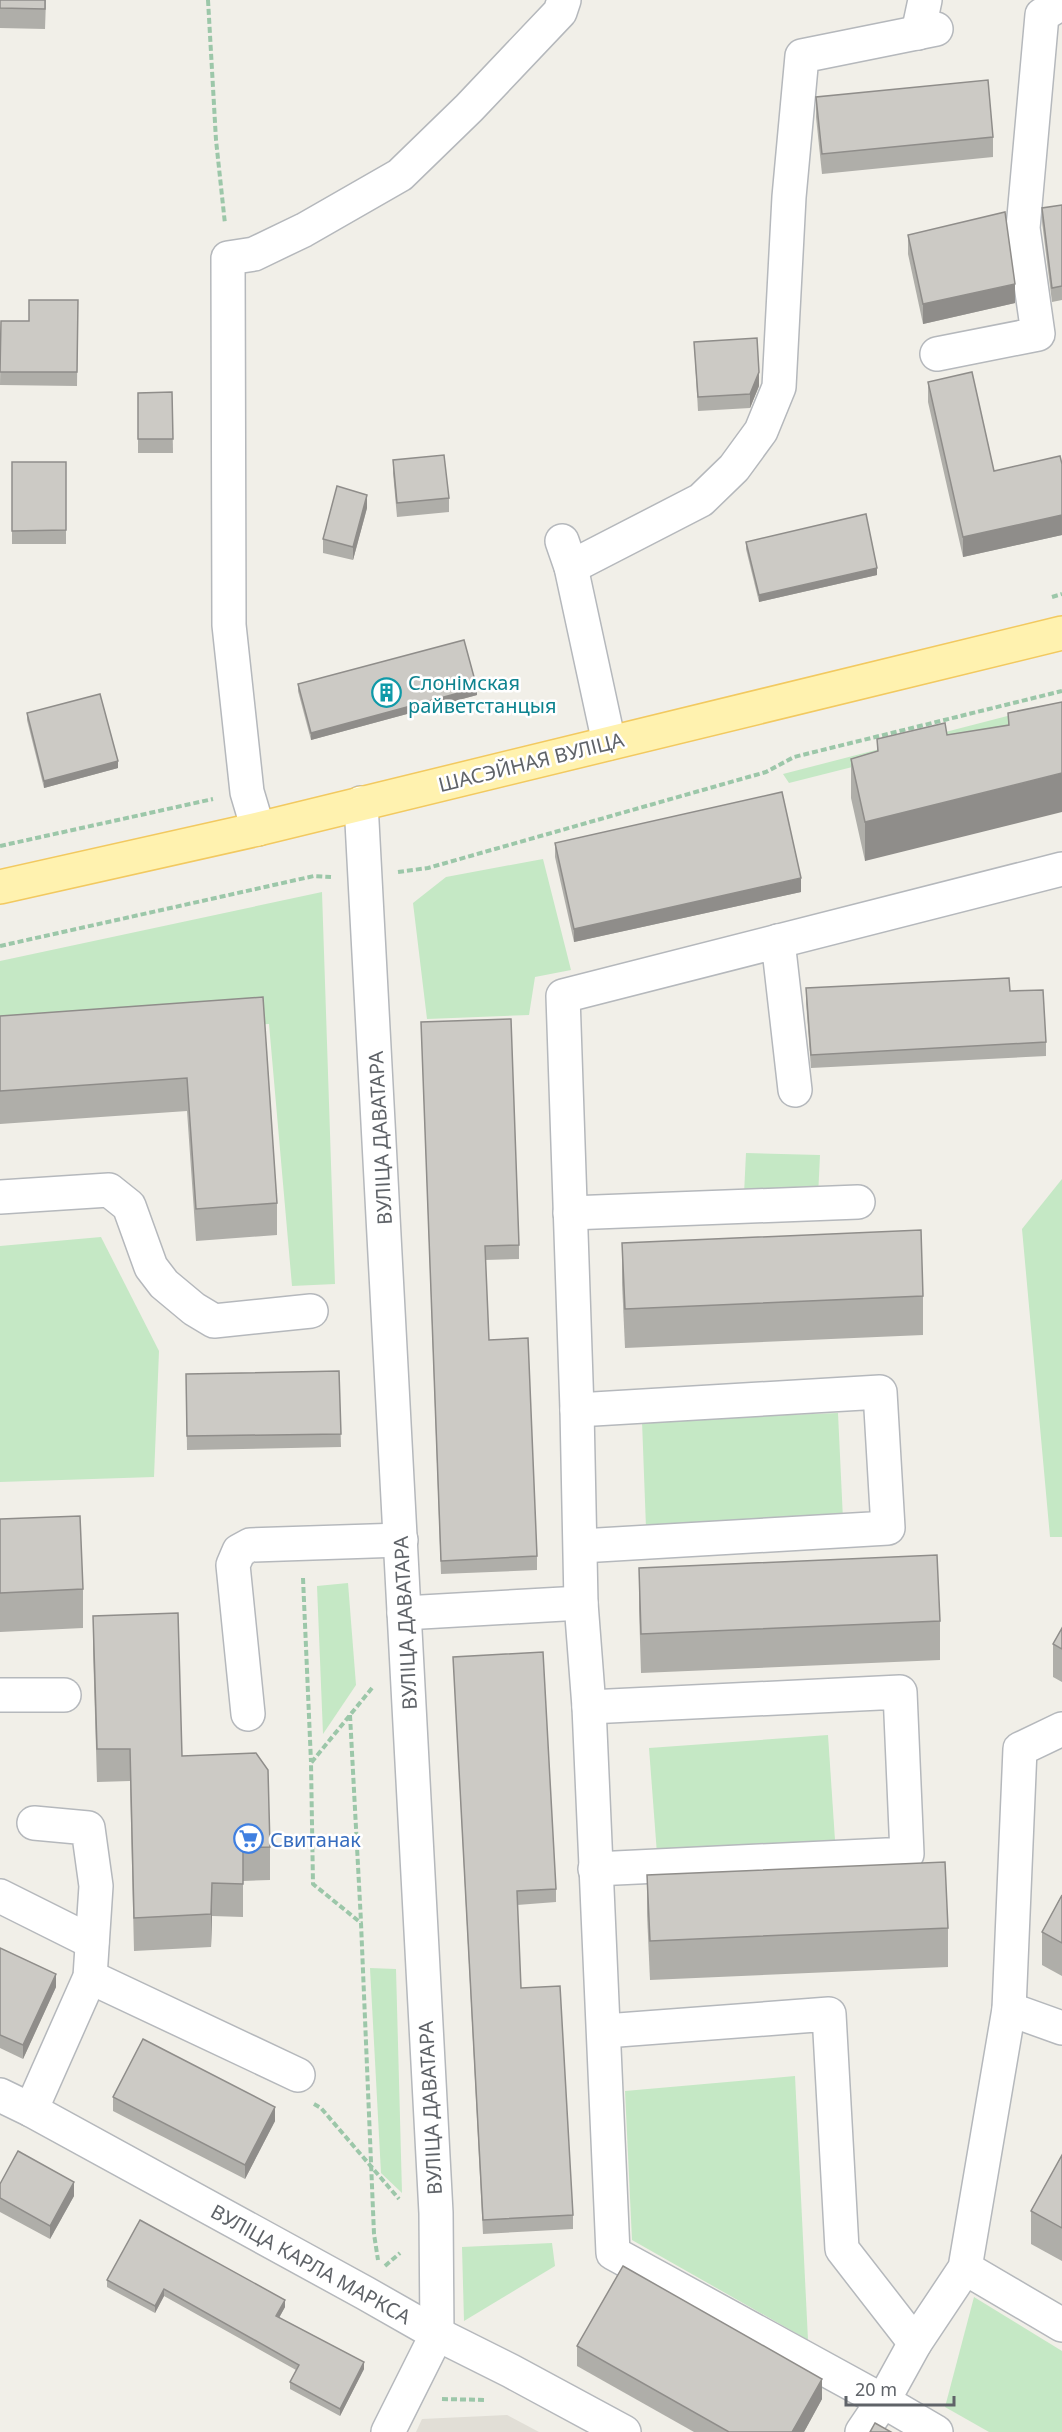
<svg xmlns="http://www.w3.org/2000/svg" width="1062" height="2432" font-family="'Noto Sans',sans-serif">
	<rect width="100%" height="100%" fill="#f1efe8"/>
	<!-- education -->
	<polygon fill="#e1ded6" points="507,2415 539,2432 416,2432 422,2419"/>
	<!-- green -->
	<g fill="#c5e8c5">
		<polygon points="1062,702 1062,728 979,735 789,783 783,774"/>
		<polygon points="543,859 571,970 535,977 529,1015 427,1019 413,903 446,877"/>
		<polygon points="322,892 335,1284 292,1286 269,1024 0,1039 0,961"/>
		<polygon points="746,1153 820,1155 818,1197 744,1194"/>
		<polygon points="1062,1179 1062,1537 1050,1537 1022,1229"/>
		<polygon points="101,1237 159,1351 154,1477 0,1482 0,1246"/>
		<polygon points="838,1413 843,1520 646,1528 642,1421"/>
		<polygon points="348,1583 356,1685 323,1734 317,1586"/>
		<polygon points="828,1735 835,1840 657,1854 649,1748"/>
		<polygon points="370,1968 396,1969 402,2193 381,2173"/>
		<polygon points="795,2076 808,2340 632,2240 625,2091"/>
		<polygon points="552,2243 555,2266 464,2321 462,2247"/>
		<polygon points="974,2297 1062,2351 1062,2432 989,2432 945,2407"/>
	</g>
	<g fill="none" stroke-linecap="round" stroke-linejoin="round">
		<defs>
			<g id="minor">
				<polyline points="918,33 925,0"/>
				<polyline points="937,354 1038,334 1023,228 1042,15 1062,3"/>
				<polyline points="562,541 571,567 609,743"/>
				<polyline points="571,567 701,500 734,468 761,431 779,387 789,197 802,56 936,29"/>
				<polyline points="361,803 436,2213 437,2334 388,2432"/>
				<polyline points="258,829 247,792 229,625 228,258 254,254 304,230 400,175 469,108 560,12 564,0"/>
				<polyline points="1062,869 563,996 577,1410 581,1603 589,1707 613,2253 883,2401 915,2343 965,2268 1009,2009 1020,1749 1062,1729"/>
				<polyline points="778,941 795,1090"/>
				<polyline points="0,1197 109,1190 129,1206 151,1267 164,1284 194,1309 214,1321 311,1311"/>
				<polyline points="570,1213 858,1202"/>
				<polyline points="577,1410 880,1392 888,1528 581,1546"/>
				<polyline points="404,1613 581,1603"/>
				<polyline points="0,1695 64,1695"/>
				<polyline points="589,1707 900,1692 907,1854 595,1869"/>
				<polyline points="248,1714 233,1565 239,1551 250,1545 401,1540"/>
				<polyline points="0,1896 92,1942"/>
				<polyline points="90,1977 298,2075"/>
				<polyline points="1009,2009 1062,2028"/>
				<polyline points="605,2031 829,2014 842,2249 915,2343"/>
				<polyline points="0,2095 31,2110 365,2293 437,2334 511,2371 624,2432"/>
				<polyline points="31,2110 90,1977 96,1886 88,1828 34,1823"/>
				<polyline points="965,2268 1062,2325"/>
				<polyline points="862,2432 883,2401 936,2432"/>
			</g>
			<polyline id="major" points="0,887 258,829 1062,633"/>
		</defs>
		<!-- minor casing -->
		<use href="#minor" stroke="#b5b8bc" stroke-width="36"/>
		<!-- major casing -->
		<use href="#major" stroke="#f2c960" stroke-width="36"/>
		<!-- path -->
		<g stroke="#9cc7a9" stroke-width="4" stroke-dasharray="6 3" stroke-linecap="butt">
			<polyline points="208,0 216,140 225,224"/>
			<polyline points="1052,597 1062,594"/>
			<polyline points="0,846 213,799"/>
			<polyline points="398,872 428,868 766,772 794,757 1062,691"/>
			<polyline points="0,946 314,876 331,877"/>
			<polyline points="303,1578 311,1762"/>
			<polyline points="372,1688 311,1763 313,1884 361,1923 374,2234 378,2260"/>
			<polyline points="350,1715 361,1922"/>
			<polyline points="314,2104 321,2108 399,2199"/>
			<polyline points="385,2266 400,2253"/>
			<polyline points="442,2399 486,2400"/>
		</g>
		<!-- minor -->
		<use href="#minor" stroke="#fff" stroke-width="33"/>
		<!-- major -->
		<use href="#major" stroke="#fff2af" stroke-width="33"/>
	</g>
	<!-- wall -->
	<g fill="#afaea9">
		<polygon points="0,0 46,0 45,29 0,28"/>
		<polygon points="816,97 993,137 993,157 822,174 816,117"/>
		<polygon points="1062,205 1062,300 1052,302 1042,222 1042,208"/>
		<polygon points="908,235 1015,303 923,324 908,254"/>
		<polygon points="78,300 77,386 0,385 1,321 29,321"/>
		<polygon points="694,342 759,386 750,408 698,411"/>
		<polygon points="928,382 994,471 1062,464 1062,535 963,557 928,402"/>
		<polygon points="172,392 173,453 138,453 138,393"/>
		<polygon points="393,460 449,498 449,512 397,517 393,473"/>
		<rect x="12" y="462" width="54" height="82"/>
		<polygon points="367,508 353,560 323,553 323,539"/>
		<polygon points="746,542 877,575 759,602 746,549"/>
		<polygon points="298,684 477,695 311,740 298,691"/>
		<polygon points="1062,702 865,861 851,798 851,759 877,751 877,739 947,735 1008,725 1008,713"/>
		<polygon points="27,713 118,768 44,788 27,720"/>
		<polygon points="555,843 801,892 574,942 555,857"/>
		<polygon points="806,988 1010,991 1046,1042 1046,1056 811,1068 806,1002"/>
		<polygon points="263,997 277,1203 277,1235 196,1241 187,1111 0,1124 0,1016"/>
		<polygon points="421,1022 519,1245 519,1259 485,1260 489,1340 537,1556 537,1570 441,1574"/>
		<polygon points="622,1243 923,1296 923,1335 625,1348 622,1283"/>
		<polygon points="339,1371 341,1447 187,1450 186,1374"/>
		<polygon points="0,1519 83,1589 83,1628 0,1632"/>
		<polygon points="639,1568 940,1621 940,1660 641,1673 639,1608"/>
		<polygon points="93,1616 182,1756 270,1847 270,1880 243,1881 243,1917 212,1916 211,1947 134,1951 130,1781 97,1782 93,1649"/>
		<polygon points="1062,1628 1062,1682 1053,1677 1053,1644"/>
		<polygon points="453,1657 556,1889 556,1902 517,1905 521,1988 573,2215 573,2229 483,2234"/>
		<polygon points="647,1875 948,1928 948,1967 650,1980 647,1914"/>
		<polygon points="1062,1895 1062,1976 1042,1965 1042,1932"/>
		<polygon points="0,1948 56,1987 23,2059 0,2048"/>
		<polygon points="113,2097 275,2121 245,2179 113,2111"/>
		<polygon points="1062,2155 1062,2261 1031,2244 1031,2211"/>
		<polygon points="0,2184 74,2196 50,2239 0,2212"/>
		<polygon points="107,2280 285,2307 279,2318 364,2369 340,2416 290,2389 290,2382 296,2370 164,2296 155,2313 107,2287"/>
		<polygon points="577,2346 822,2399 804,2432 694,2432 577,2366"/>
	</g>
	<!-- shaded-wall -->
	<g fill="#8f8d8a">
		<polygon points="1015,284 1015,303 923,324 923,304"/>
		<polygon points="759,372 759,386 750,408 750,394"/>
		<polygon points="367,495 367,508 353,560 353,547"/>
		<polygon points="1062,515 1062,535 963,557 963,537"/>
		<polygon points="877,568 877,575 759,602 759,595"/>
		<polygon points="477,688 477,695 311,740 311,733"/>
		<polygon points="118,761 118,768 44,788 44,781"/>
		<polygon points="1062,773 1062,812 865,861 865,822"/>
		<polygon points="801,878 801,892 574,942 574,929"/>
		<polygon points="212,1883 212,1916 211,1947 211,1914"/>
		<polygon points="56,1974 56,1987 23,2059 23,2045"/>
		<polygon points="275,2107 275,2121 245,2179 245,2165"/>
		<polygon points="74,2182 74,2196 50,2239 50,2226"/>
		<polygon points="164,2289 164,2296 155,2313 155,2306"/>
		<polygon points="285,2300 285,2307 276,2323 276,2316"/>
		<polygon points="364,2362 364,2369 340,2416 340,2409"/>
		<polygon points="822,2379 822,2399 804,2432 792,2432"/>
	</g>
	<!-- building -->
	<g fill="#cccac5" stroke="#8f8d8a" stroke-width="1.5">
		<polygon points="0,0 45,0 45,9 0,8"/>
		<polygon points="988,80 993,137 822,154 816,97"/>
		<polygon points="1062,205 1062,286 1052,288 1042,208"/>
		<polygon points="1005,212 1015,284 923,304 908,235"/>
		<polygon points="29,300 78,300 77,372 0,372 1,321 29,321"/>
		<polygon points="757,338 759,372 750,394 698,397 694,342"/>
		<polygon points="972,372 994,471 1060,456 1062,464 1062,515 963,537 928,382"/>
		<polygon points="172,392 173,439 138,439 138,393"/>
		<polygon points="444,455 449,498 397,503 393,460"/>
		<polygon points="12,462 66,462 66,530 12,531"/>
		<polygon points="337,486 367,495 353,547 323,539"/>
		<polygon points="866,514 877,568 759,595 746,542"/>
		<polygon points="464,640 477,688 311,733 298,684"/>
		<polygon points="100,694 118,761 44,781 27,713"/>
		<polygon points="1062,702 1062,773 865,822 851,759 878,751 877,739 945,723 947,735 1009,725 1008,713"/>
		<polygon points="782,792 801,878 574,929 555,843"/>
		<polygon points="1009,978 1010,991 1043,990 1046,1042 811,1055 806,988"/>
		<polygon points="263,997 277,1203 196,1209 187,1078 0,1091 0,1016"/>
		<polygon points="511,1019 519,1245 485,1246 489,1340 528,1338 537,1556 441,1561 421,1022"/>
		<polygon points="921,1230 923,1296 625,1309 622,1243"/>
		<polygon points="339,1371 341,1434 187,1436 186,1374"/>
		<polygon points="80,1516 83,1589 0,1593 0,1519"/>
		<polygon points="937,1555 940,1621 641,1634 639,1568"/>
		<polygon points="178,1613 182,1756 256,1753 268,1770 270,1847 243,1848 243,1884 212,1883 211,1914 134,1918 130,1749 97,1749 93,1616"/>
		<polygon points="1062,1628 1062,1649 1053,1644"/>
		<polygon points="543,1652 556,1889 517,1891 521,1988 560,1986 573,2215 483,2220 453,1657"/>
		<polygon points="945,1862 948,1928 650,1941 647,1875"/>
		<polygon points="1062,1895 1062,1943 1042,1932"/>
		<polygon points="0,1948 56,1974 23,2045 0,2035"/>
		<polygon points="143,2039 275,2107 245,2165 113,2097"/>
		<polygon points="18,2151 74,2182 50,2226 0,2198 0,2184"/>
		<polygon points="1062,2155 1062,2228 1031,2211"/>
		<polygon points="140,2220 285,2300 276,2316 364,2362 340,2409 290,2382 299,2365 164,2289 155,2306 107,2280"/>
		<polygon points="623,2266 822,2379 792,2432 729,2432 577,2346"/>
		<polygon points="875,2423 891,2432 870,2432"/>
	</g>
	<!-- icons -->
	<defs>
		<symbol id="building-ring" viewBox="-11 -11 22 22"><circle r="9.5" fill="#fff" stroke="#0f9aa8" stroke-width="1.5"/><path d="M-4-6H4V6H1V3H-1V6H-4ZM-2.5-4.3h1.7v1.8h-1.7ZM.8-4.3h1.7v1.8H.8ZM-2.5-1h1.7V.8h-1.7ZM.8-1h1.7V.8H.8Z" fill="#0f9aa8"/></symbol>
		<symbol id="supermarket-ring" viewBox="-11 -11 22 22"><circle r="9.5" fill="#fff" stroke="#3f7fe0" stroke-width="1.5"/><path d="M-6-5.5h2.5l.6 2H6L4.5 2H-2.5L-4.4-4H-6ZM-1.5 3.2a1.3 1.3 0 1 0 .1 0ZM3 3.2a1.3 1.3 0 1 0 .1 0Z" fill="#3f7fe0"/></symbol>
	</defs>
	<g fill-rule="evenodd">
		<use href="#building-ring" x="370" y="676" width="33" height="33"/>
		<use href="#supermarket-ring" x="232" y="1822" width="33" height="33"/>
	</g>
	<g text-anchor="middle" dominant-baseline="central" stroke-width="5" stroke-linejoin="round" paint-order="stroke">
		<!-- culture labels -->
		<g font-size="20" fill="#0d838f" stroke="#fff" text-anchor="start">
			<text x="408" y="682">Слонімская<tspan x="408" dy="23">райветстанцыя</tspan></text>
		</g>
		<!-- street labels -->
		<g font-size="20" fill="#5f6368" stroke="#fff">
			<text transform="translate(531 762) rotate(-14)">ШАСЭЙНАЯ ВУЛІЦА</text>
			<text transform="translate(380 1138) rotate(-93)">ВУЛІЦА ДАВАТАРА</text>
			<text transform="translate(405 1623) rotate(-93)">ВУЛІЦА ДАВАТАРА</text>
			<text transform="translate(430 2108) rotate(-93)">ВУЛІЦА ДАВАТАРА</text>
			<text transform="translate(311 2264) rotate(29)">ВУЛІЦА КАРЛА МАРКСА</text>
		</g>
		<!-- shop labels -->
		<g font-size="20" fill="#366cbe" stroke="#fff" text-anchor="start">
			<text x="270" y="1839">Свитанак</text>
		</g>
	</g>
	<!-- scale -->
	<path d="M846 2396v9h108v-9" fill="none" stroke="#5f6368" stroke-width="3"/>
	<text x="855" y="2396" font-size="18" fill="#5f6368" stroke="#ffffff" stroke-width="4.5" paint-order="stroke">20 m</text>
</svg>
